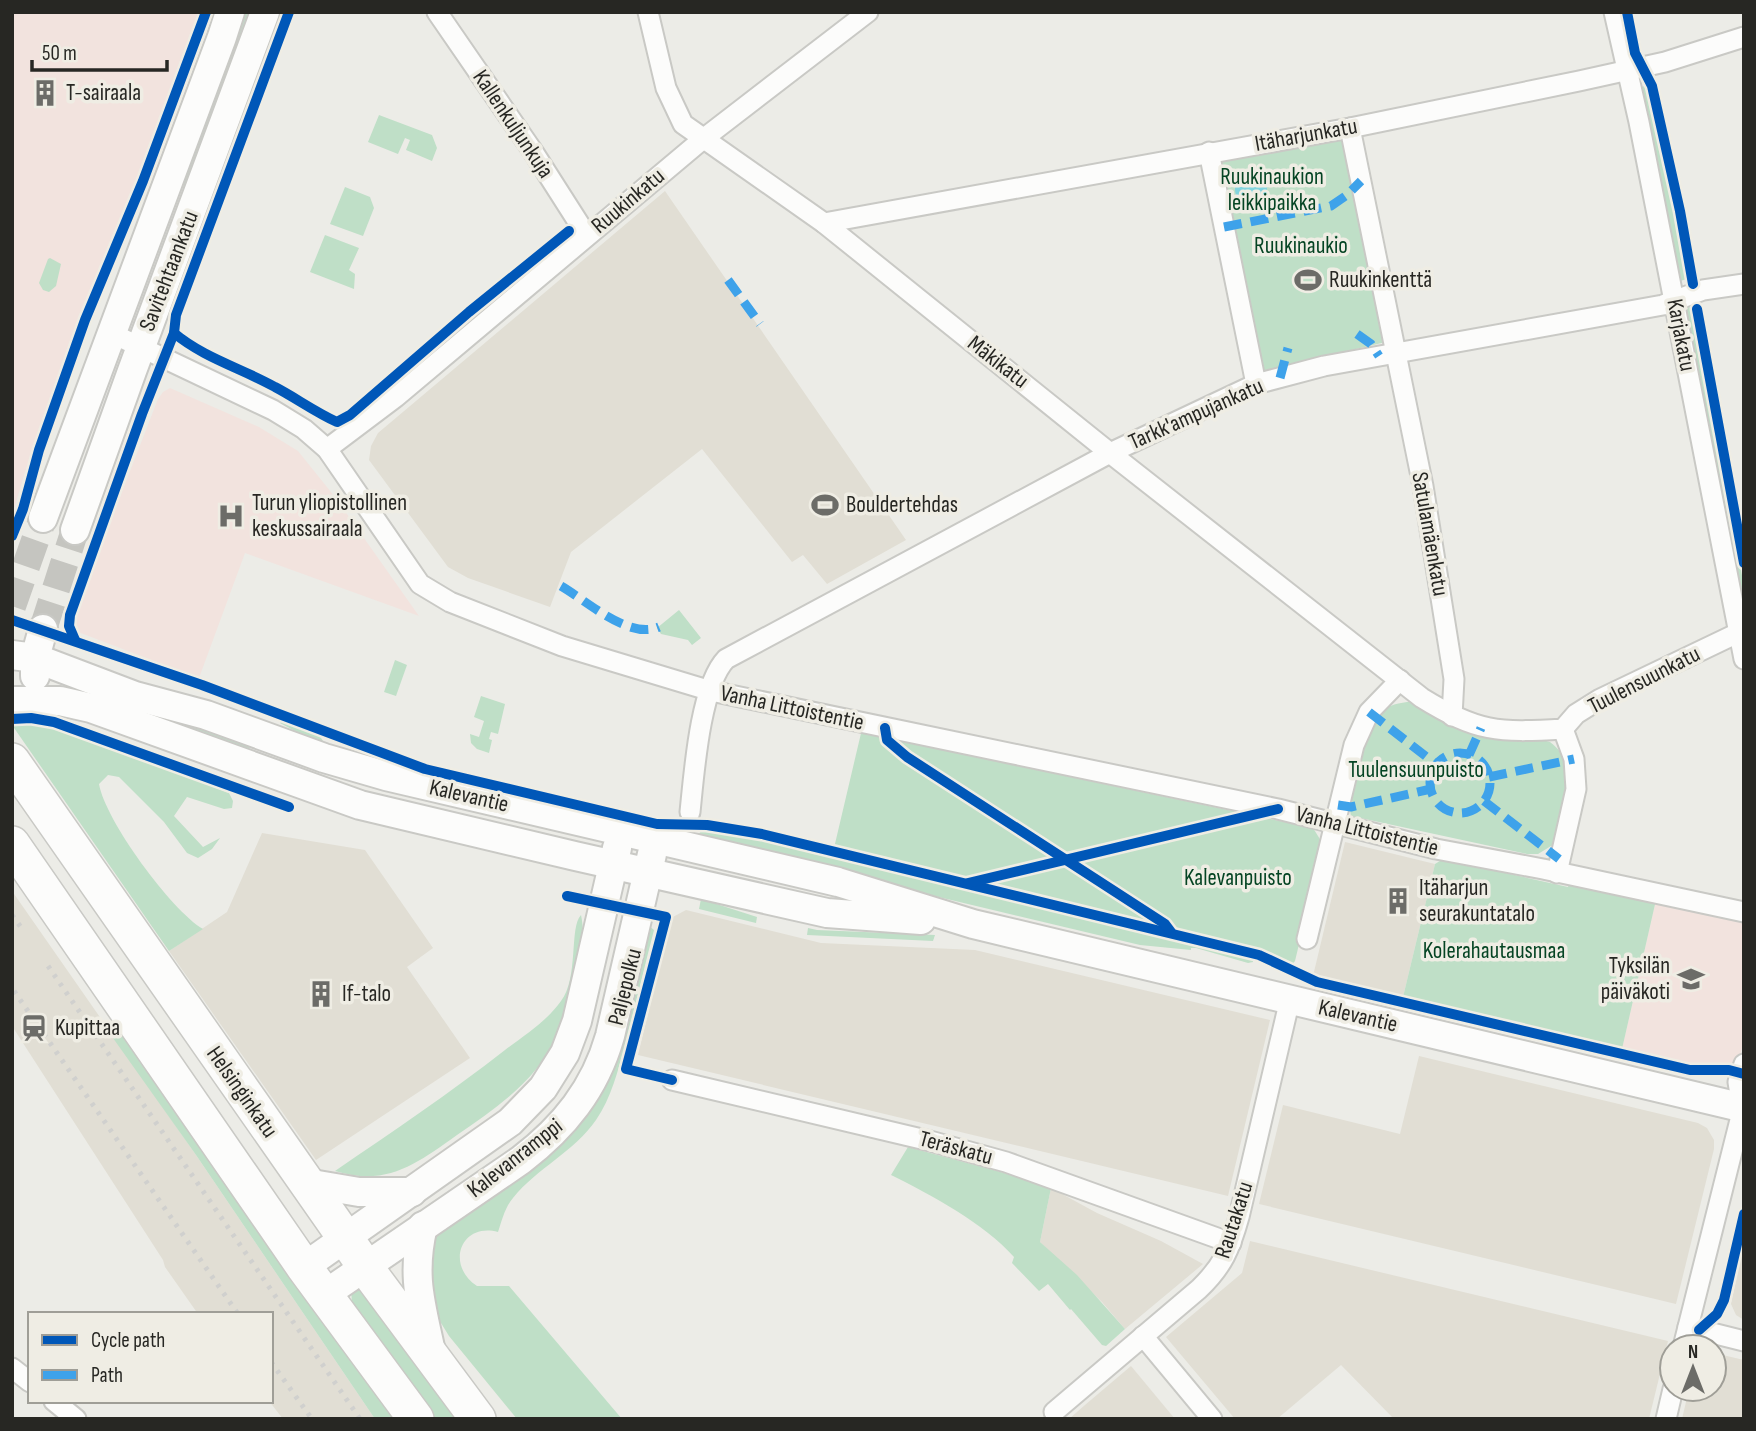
<svg xmlns="http://www.w3.org/2000/svg" width="1756" height="1431" font-family="'Sofia Sans Condensed',sans-serif">
	<rect width="100%" height="100%" fill="#ecece7"/>
	<!-- built -->
	<g fill="#e1ded4">
		<polygon points="665,191 906,540 827,584 803,555 792,562 702,449 571,552 550,607 468,578 448,567 369,460 371,446 378,433"/>
		<polygon points="262,833 365,850 433,948 407,967 470,1058 316,1160 169,951 227,912"/>
		<polygon points="1345,842 1435,864 1403,997 1313,976"/>
		<polygon points="12,891 196,1155 375,1419 283,1419 269,1401 271,1401 271,1314 198,1314 165,1267 163,1260 12,1026"/>
		<polygon points="686,910 821,943 975,950 1270,1020 1228,1196 638,1055 671,918"/>
		<polygon points="1419,1056 1698,1123 1707,1128 1714,1140 1714,1149 1676,1304 1259,1204 1283,1105 1400,1134"/>
		<polygon points="1051,1188 1097,1213 1161,1241 1203,1264 1125,1329 1102,1302 1040,1242"/>
		<polygon points="1250,1241 1668,1341 1649,1419 1394,1419 1341,1365 1277,1419 1235,1419 1166,1337 1242,1273"/>
		<polygon points="1744,1242 1744,1320 1736,1315 1731,1304"/>
		<polygon points="1714,1353 1744,1360 1744,1419 1682,1419 1689,1389 1714,1389"/>
		<polygon points="1131,1366 1175,1419 1069,1419 1085,1405"/>
	</g>
	<!-- education -->
	<g fill="#f2e3de">
		<polygon points="12,12 201,12 165,113 95,283 25,472 12,516"/>
		<polygon points="170,388 259,427 298,451 335,497 419,616 245,553 199,678 78,632 73,625 73,618 158,399 163,392"/>
		<polygon points="1656,900 1744,919 1744,1040 1739,1060 1731,1064 1713,1067 1699,1066 1622,1049"/>
	</g>
	<!-- green -->
	<g fill="#bfdfc7">
		<polygon points="241,12 254,12 166,255 159,253 183,190 188,156"/>
		<polygon points="275,12 283,12 241,128 235,125"/>
		<polygon points="1647,85 1674,208 1687,279 1680,281 1639,88"/>
		<polygon points="379,115 432,135 437,148 432,161 406,150 410,140 405,138 398,154 368,142"/>
		<polygon points="1344,137 1386,342 1262,371 1218,160"/>
		<polygon points="345,187 370,197 374,208 363,236 330,224"/>
		<polygon points="325,235 359,248 349,270 355,274 354,289 310,272"/>
		<polygon points="50,258 61,264 56,286 49,292 43,290 39,283 48,259"/>
		<polygon points="1689,306 1692,306 1744,586 1742,611 1686,312"/>
		<polygon points="679,610 701,638 692,645 688,640 661,634 657,628"/>
		<polygon points="395,660 407,665 396,696 384,692"/>
		<polygon points="71,682 180,717 250,745 247,754 69,688"/>
		<polygon points="481,696 505,704 498,734 491,732 489,739 492,740 489,753 477,749 471,743 470,734 479,737 484,721 474,717"/>
		<path d="M1407 702H1417L1550 742C1583 766 1563 809 1556 843L1538 854H1527L1351 816C1346 792 1360 734 1377 715 1385 706 1395 704 1407 702Z"/>
		<polygon points="282,721 319,735 323,741 323,746 280,723"/>
		<path d="M32 724 54 727 77 734 229 793 233 801 232 808 224 809 187 797 174 816 203 847 220 838 212 849 198 858 187 853 164 822 119 777 108 775 99 784C105 820 171 910 203 929L169 951 12 725Z"/>
		<polygon points="862,729 876,736 1313,828 1323,844 1295,961 1291,966 1260,949 834,848"/>
		<polygon points="703,829 733,833 835,856 1244,955 1253,958 1253,962 1248,963 1196,948 1191,948 1191,950 1140,945 809,866 696,837"/>
		<polygon points="1443,859 1568,887 1570,881 1656,900 1622,1049 1403,997 1435,864"/>
		<polygon points="701,899 757,917 756,923 699,909"/>
		<path d="M581 915C586 939 580 959 573 983 569 999 566 1019 558 1034 538 1080 496 1108 457 1135 416 1164 387 1187 335 1171 392 1132 450 1093 505 1050 525 1035 547 1021 561 1001 579 978 569 927 581 915Z"/>
		<path d="M648 925 654 930C644 968 635 1007 625 1045 618 1071 611 1098 596 1120 574 1152 537 1168 513 1198 505 1207 502 1220 498 1232 461 1222 445 1265 477 1286H509L622 1419H517L449 1336 433 1310 430 1244 437 1233 554 1148Z"/>
		<polygon points="808,928 817,930 935,935 933,941 807,935"/>
		<polygon points="120,1022 401,1419 375,1419 196,1155 108,1031"/>
		<path d="M908 1147 1001 1172 1051 1188 1040 1242 1077 1275 1125 1329 1106 1346 1102 1345 1071 1309 1070 1310 1048 1284 1039 1291 1012 1263 1014 1257C984 1223 931 1195 891 1175Z"/>
		<polygon points="354,1280 458,1419 432,1419 352,1304 351,1287"/>
	</g>
	<!-- water -->
	<circle fill="#81d4de" cx="1251" cy="189" r="16"/>
	<g fill="none" stroke-linecap="round" stroke-linejoin="round">
		<!-- secondary-tunnel -->
		<g stroke="#c5c5c0" stroke-width="28" stroke-dasharray="28 14" stroke-linecap="butt">
			<polyline points="12,606 43,518"/>
			<polyline points="43,629 75,530"/>
		</g>
		<defs>
			<g id="street">
				<polyline points="437,12 534,153 587,236"/>
				<path d="M648 12 666 88 683 124 824 223 1110 453 1422 698C1477 732 1498 733 1563 729L1576 714 1600 699 1744 630"/>
				<polyline points="1614,12 1639,122 1744,659"/>
				<polyline points="1350,128 1423,486 1454,679 1452,716"/>
				<polyline points="1209,152 1256,384"/>
				<polyline points="824,223 1350,128 1579,81 1665,62 1744,37"/>
				<polyline points="111,333 273,410 304,429 327,449 420,584 450,602 562,646 711,691 1278,809 1436,849 1543,869 1744,912"/>
				<polyline points="327,449 396,397 703,139 868,12"/>
				<path d="M690 812C694 774 700 686 726 659L1110 453 1256 384 1324 366 1663 305 1703 290 1744 284"/>
				<polyline points="1557,873 1576,789 1574,759 1563,729"/>
				<polyline points="1307,939 1354,745 1369,712 1400,680"/>
				<polyline points="672,1080 930,1141 1006,1162 1231,1243"/>
				<polyline points="1742,1107 1738,1082 1744,1064"/>
				<polyline points="1688,1327 1744,1341"/>
				<polyline points="1143,1336 1212,1419"/>
				<polyline points="1683,1347 1744,1104"/>
				<polyline points="12,1368 30,1382"/>
				<polyline points="54,1401 76,1419"/>
				<path d="M1054 1412 1199 1289C1223 1266 1230 1249 1239 1217L1290 999"/>
				<polyline points="1666,1419 1673,1389"/>
			</g>
			<g id="secondary">
				<polyline points="43,518 222,37 230,12"/>
				<polyline points="75,530 132,371 265,12"/>
				<polyline points="12,655 35,658 135,696 206,715 324,758 386,776 838,882 973,924 1744,1108"/>
				<polyline points="35,676 35,658 43,629"/>
				<polyline points="12,701 60,701 91,708 360,805 575,856 827,913 921,920"/>
				<polyline points="306,1183 359,1192 412,1192"/>
				<path d="M423 1226C411 1276 421 1304 431 1352"/>
				<polyline points="304,1267 510,1122 543,1088 565,1053 577,1021 617,848"/>
				<path d="M324 1295 521 1160C564 1127 595 1089 610 1036L652 854"/>
			</g>
			<g id="highway">
				<polyline points="12,761 374,1279 478,1419"/>
				<polyline points="12,844 304,1267 416,1419"/>
			</g>
		</defs>
		<!-- street casing -->
		<use href="#street" stroke="#c9c9c5" stroke-width="23"/>
		<!-- secondary casing -->
		<use href="#secondary" stroke="#c9c9c5" stroke-width="32"/>
		<!-- highway casing -->
		<use href="#highway" stroke="#c9c9c5" stroke-width="38"/>
		<!-- street -->
		<use href="#street" stroke="#fcfcfb" stroke-width="19"/>
		<!-- secondary -->
		<use href="#secondary" stroke="#fcfcfb" stroke-width="28"/>
		<!-- highway -->
		<use href="#highway" stroke="#fcfcfb" stroke-width="35"/>
		<!-- rail -->
		<g stroke="#d0d0ce" stroke-width="5" stroke-dasharray="3.5 7" stroke-linecap="butt">
			<polyline points="12,915 23,930"/>
			<polyline points="48,966 360,1419"/>
			<polyline points="14,991 238,1314"/>
			<polyline points="271,1362 312,1419"/>
		</g>
		<!-- quiet -->
		<g stroke="#3ea2ea" stroke-width="9" stroke-dasharray="18 9" stroke-linecap="butt">
			<polyline points="1224,227 1331,206 1347,195 1361,181"/>
			<polyline points="728,280 760,324"/>
			<polyline points="1357,334 1371,344 1379,356"/>
			<polyline points="1280,378 1288,348"/>
			<path d="M561 586C587 601 629 640 659 627"/>
			<polyline points="1369,712 1437,765"/>
			<circle cx="1460" cy="783" r="30"/>
			<polyline points="1469,755 1481,728"/>
			<polyline points="1489,777 1574,759"/>
			<polyline points="1484,801 1559,859"/>
			<polyline points="1338,805 1351,807 1431,789"/>
		</g>
		<defs>
			<g id="cycleway">
				<polyline points="1627,12 1635,53 1652,86 1680,211 1693,284"/>
				<polyline points="1697,309 1744,563"/>
				<path d="M174 333C204 358 241 368 275 387 296 398 315 412 337 422L350 415 469 312 569 231"/>
				<polyline points="12,536 23,509 39,450 85,320 143,181 206,12"/>
				<polyline points="12,620 202,685 425,769 657,824 707,825 762,834 1259,955 1317,982 1690,1070 1729,1070 1744,1074"/>
				<polyline points="75,640 69,626 70,615 142,414 174,333 176,315 289,12"/>
				<polyline points="12,719 31,718 54,722 289,807"/>
				<polyline points="885,728 887,740 907,757 1165,924 1171,932"/>
				<polyline points="968,883 1278,809"/>
				<polyline points="567,896 666,917 626,1069 672,1080"/>
				<polyline points="1699,1330 1717,1314 1724,1300 1744,1214"/>
			</g>
		</defs>
		<!-- cycleway casing -->
		<use href="#cycleway" stroke="#efede4" stroke-width="15"/>
		<!-- cycleway -->
		<use href="#cycleway" stroke="#0057b8" stroke-width="10"/>
	</g>
	<!-- icons -->
	<defs>
		<symbol id="building-bare" viewBox="-9 -9 18 18"><path d="M-4-6H4V6H1V3H-1V6H-4ZM-2.5-4.3h1.7v1.8h-1.7ZM.8-4.3h1.7v1.8H.8ZM-2.5-1h1.7V.8h-1.7ZM.8-1h1.7V.8H.8Z" fill="#6c6c68" stroke="#efede4" stroke-width="2.5" paint-order="stroke"/></symbol>
		<symbol id="stadium-bare" viewBox="-9 -9 18 18"><path d="M0-5a6.5 5 0 1 0 0 10a6.5 5 0 1 0 0-10ZM-3.5-1.8h7v3.6h-7Z" fill="#6c6c68" stroke="#efede4" stroke-width="2.5" paint-order="stroke"/></symbol>
		<symbol id="hospital-bare" viewBox="-9 -9 18 18"><path d="M-5-5h3v3.5h4V-5h3V5h-3V1.5h-4V5h-3Z" fill="#6c6c68" stroke="#efede4" stroke-width="2.5" paint-order="stroke"/></symbol>
		<symbol id="school-bare" viewBox="-9 -9 18 18"><path d="M0-5L7-2L0 1L-7-2ZM-4 1L0 2.5L4 1V4Q0 6-4 4Z" fill="#6c6c68" stroke="#efede4" stroke-width="2.5" paint-order="stroke"/></symbol>
		<symbol id="station-bare" viewBox="-9 -9 18 18"><path d="M-3-6H3Q5-6 5-4V2Q5 4 3 4L4.5 6H3L1.5 4h-3L-3 6H-4.5L-3 4Q-5 4-5 2V-4Q-5-6-3-6ZM-3.5-4v3h7v-3ZM-3.5 1v1.5H-2V1ZM2 1v1.5H3.5V1Z" fill="#6c6c68" stroke="#efede4" stroke-width="2.5" paint-order="stroke"/></symbol>
	</defs>
	<g fill-rule="evenodd">
		<use href="#building-bare" x="26" y="74" width="38" height="38"/>
		<use href="#stadium-bare" x="1289" y="261" width="38" height="38"/>
		<use href="#stadium-bare" x="806" y="486" width="38" height="38"/>
		<use href="#hospital-bare" x="212" y="497" width="38" height="38"/>
		<use href="#building-bare" x="1379" y="882" width="38" height="38"/>
		<use href="#school-bare" x="1672" y="960" width="38" height="38"/>
		<use href="#building-bare" x="302" y="975" width="38" height="38"/>
		<use href="#station-bare" x="15" y="1009" width="38" height="38"/>
	</g>
	<g text-anchor="middle" dominant-baseline="central" stroke-width="7" stroke-linejoin="round" paint-order="stroke">
		<!-- poi labels -->
		<g font-size="23" fill="#272723" stroke="#efede4" text-anchor="start">
			<text x="66" y="93">T-sairaala</text>
			<text x="1329" y="280">Ruukinkenttä</text>
			<text x="252" y="503">Turun yliopistollinen<tspan x="252" dy="26">keskussairaala</tspan></text>
			<text x="846" y="505">Bouldertehdas</text>
			<text x="1419" y="888">Itäharjun<tspan x="1419" dy="26">seurakuntatalo</tspan></text>
			<text x="1670" y="966" text-anchor="end">Tyksilän<tspan x="1670" dy="26">päiväkoti</tspan></text>
			<text x="342" y="994">If-talo</text>
			<text x="55" y="1028">Kupittaa</text>
		</g>
		<!-- street labels -->
		<g font-size="23" fill="#272723" stroke="#efede4">
			<text transform="translate(513 124) rotate(56)">Kallenkuljunkuja</text>
			<text transform="translate(1306 135) rotate(-10)">Itäharjunkatu</text>
			<text transform="translate(628 201) rotate(-40)">Ruukinkatu</text>
			<text transform="translate(169 271) rotate(-69)">Savitehtaankatu</text>
			<text transform="translate(1681 335) rotate(79)">Karjakatu</text>
			<text transform="translate(998 362) rotate(38)">Mäkikatu</text>
			<text transform="translate(1196 414) rotate(-24)">Tarkk'ampujankatu</text>
			<text transform="translate(1430 534) rotate(80)">Satulamäenkatu</text>
			<text transform="translate(1644 680) rotate(-27)">Tuulensuunkatu</text>
			<text transform="translate(792 708) rotate(12)">Vanha Littoistentie</text>
			<text transform="translate(469 796) rotate(13)">Kalevantie</text>
			<text transform="translate(1367 831) rotate(14)">Vanha Littoistentie</text>
			<text transform="translate(625 987) rotate(-76)">Paljepolku</text>
			<text transform="translate(1358 1016) rotate(13)">Kalevantie</text>
			<text transform="translate(242 1092) rotate(55)">Helsinginkatu</text>
			<text transform="translate(956 1148) rotate(15)">Teräskatu</text>
			<text transform="translate(515 1158) rotate(-38)">Kalevanramppi</text>
			<text transform="translate(1234 1220) rotate(-72)">Rautakatu</text>
		</g>
		<!-- park labels -->
		<g font-size="23" fill="#054423" stroke="#efede4">
			<text x="1272" y="177">Ruukinaukion<tspan x="1272" dy="26">leikkipaikka</tspan></text>
			<text x="1301" y="246">Ruukinaukio</text>
			<text x="1416" y="770">Tuulensuunpuisto</text>
			<text x="1238" y="878">Kalevanpuisto</text>
			<text x="1494" y="951">Kolerahautausmaa</text>
		</g>
	</g>
	<!-- border -->
	<rect width="1756" height="1431" fill="none" stroke="#272723" stroke-width="28"/>
	<!-- legend -->
	<rect x="28" y="1312" width="245" height="91" fill="#efede4" stroke="#9f9e97" stroke-width="2"/>
	<rect x="42" y="1335" width="35" height="10" fill="#0057b8" stroke="#9f9e97" stroke-width="2"/>
	<text x="91" y="1347" font-size="21" fill="#272723">Cycle path</text>
	<rect x="42" y="1370" width="35" height="10" fill="#3ea2ea" stroke="#9f9e97" stroke-width="2"/>
	<text x="91" y="1382" font-size="21" fill="#272723">Path</text>
	<!-- north arrow -->
	<g transform="translate(1693 1368)"><circle r="33" fill="#efede4" stroke="#9f9e97" stroke-width="2"/>
	<path d="M0-5L12 26L0 18L-12 26Z" fill="#6c6c68"/>
	<text y="-10" font-size="19" font-weight="bold" text-anchor="middle" fill="#272723">N</text>
	</g>
	<!-- scale -->
	<path d="M32 60v10h135v-10" fill="none" stroke="#272723" stroke-width="3.5"/>
	<text x="42" y="60" font-size="21" fill="#272723" stroke="#efede4" stroke-width="5" paint-order="stroke">50 m</text>
</svg>
